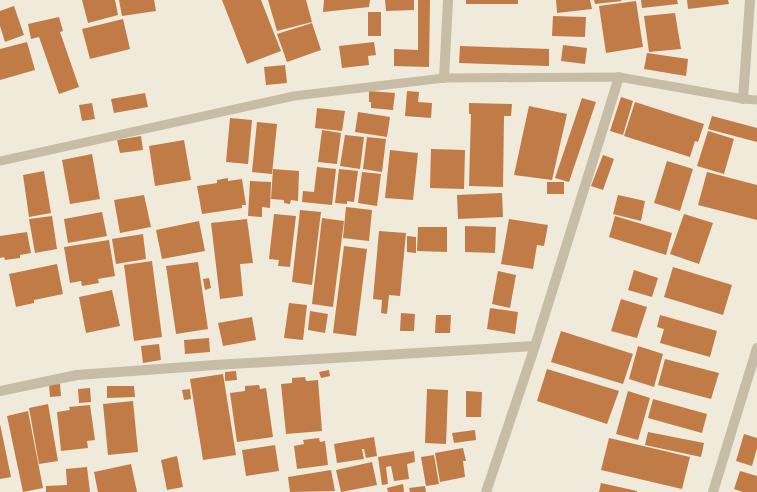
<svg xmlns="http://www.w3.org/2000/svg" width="757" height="492" font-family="'Titillium Web',sans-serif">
	<rect width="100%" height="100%" fill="#f0eada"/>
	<!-- building -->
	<g fill="#c07b47">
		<polygon points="82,0 115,0 118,15 88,23"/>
		<polygon points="119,0 154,0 156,11 122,16"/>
		<polygon points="222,0 261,0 281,51 247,64"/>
		<polygon points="268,0 306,0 312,22 277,31"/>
		<polygon points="324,0 370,0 369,7 323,12"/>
		<polygon points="385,0 414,0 414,10 386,11"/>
		<polygon points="418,0 430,0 429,67 394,66 394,49 418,50"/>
		<rect x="466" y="0" width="52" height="4"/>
		<polygon points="556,0 590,0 592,9 557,13"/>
		<polygon points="594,0 621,0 622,1 595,4"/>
		<polygon points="641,0 677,0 678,4 642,8"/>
		<polygon points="687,0 728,0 729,4 688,9"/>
		<polygon points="636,1 643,47 606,53 599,6"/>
		<polygon points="14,6 24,35 5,42 0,26 0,11"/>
		<rect x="368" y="12" width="13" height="24"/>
		<polygon points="675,13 681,49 649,52 644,16"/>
		<polygon points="553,16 586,17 585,37 552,36"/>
		<polygon points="59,17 63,31 60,32 79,87 59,94 39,37 31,39 28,24"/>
		<polygon points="123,19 130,49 90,59 82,29"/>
		<polygon points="312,23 321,50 287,62 277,34"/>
		<polygon points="27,42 35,70 0,80 0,49"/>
		<polygon points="374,42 376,55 368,56 369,65 342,68 339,46"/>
		<polygon points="563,45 587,48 585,64 561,61"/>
		<polygon points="460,46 549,49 549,66 459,63"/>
		<polygon points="647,53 688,59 686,76 644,69"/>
		<polygon points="285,65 287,83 266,85 264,67"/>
		<polygon points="369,91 395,93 393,110 371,108 371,102 369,102"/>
		<polygon points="407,91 419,92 418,102 432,103 431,118 405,116"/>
		<polygon points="145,93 148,107 114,113 111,99"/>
		<polygon points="621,97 633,101 623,135 610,131"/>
		<polygon points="582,98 596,102 569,182 555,178"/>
		<polygon points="635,102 704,124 698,142 695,141 690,157 624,136"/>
		<polygon points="92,103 95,119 82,121 79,105"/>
		<polygon points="469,103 512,104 511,116 504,116 503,187 469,186 471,114 469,114"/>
		<polygon points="529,106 567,114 552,180 514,175"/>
		<polygon points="317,108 345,111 342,131 315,128"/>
		<polygon points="358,112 390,117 387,137 355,132"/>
		<polygon points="712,116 757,128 757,142 708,129"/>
		<polygon points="230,118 252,120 248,164 226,162"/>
		<polygon points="257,122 277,124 272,174 252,172"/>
		<polygon points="322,130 341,133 337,164 318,162"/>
		<polygon points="708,131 734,139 724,174 697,166"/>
		<polygon points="345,135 364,137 360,169 340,166"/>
		<polygon points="141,136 143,150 120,153 117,140"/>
		<polygon points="367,137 386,139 382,172 363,169"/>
		<polygon points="184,140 191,180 155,186 149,146"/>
		<polygon points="431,149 465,150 464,189 430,188"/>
		<polygon points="390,150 418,153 413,200 385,198"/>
		<polygon points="92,154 100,199 70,204 62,160"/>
		<polygon points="603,155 614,159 603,190 591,186"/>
		<polygon points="667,161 693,169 680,211 654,203"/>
		<polygon points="317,167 336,169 332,205 302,202 303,191 314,192"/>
		<polygon points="273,169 299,171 298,201 291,200 290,204 284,203 284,200 271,199"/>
		<polygon points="339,169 358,171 354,202 347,201 347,204 335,203"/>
		<polygon points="44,171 51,213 29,217 23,175"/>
		<polygon points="362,172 381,174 377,206 358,203"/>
		<polygon points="707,172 757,185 757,220 698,205"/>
		<polygon points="228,178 228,181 242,179 246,205 242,205 242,208 202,214 197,186 217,183 217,180"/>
		<polygon points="250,181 271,182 270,208 262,207 262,217 248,216"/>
		<rect x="547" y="182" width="17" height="12"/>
		<polygon points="502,193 503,217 458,219 457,195"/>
		<polygon points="144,195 151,227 120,233 114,200"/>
		<polygon points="618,195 645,201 641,221 613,214"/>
		<polygon points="346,207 372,210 369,241 343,238"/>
		<polygon points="300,210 321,212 312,285 292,282"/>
		<polygon points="102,212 107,236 68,243 64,219"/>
		<polygon points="274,214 296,216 290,267 278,266 279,260 269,259"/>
		<polygon points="684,214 713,223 699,264 670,254"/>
		<polygon points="52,216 57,249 35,253 29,219"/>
		<polygon points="615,216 672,233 666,255 609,237"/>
		<polygon points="322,218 344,221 333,307 312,304"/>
		<polygon points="247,219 253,263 240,264 243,296 220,299 211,223"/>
		<polygon points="509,219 548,225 544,246 537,245 533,269 501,264"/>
		<polygon points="199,221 205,251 162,259 156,230"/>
		<polygon points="465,226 496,227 495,253 465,252"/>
		<polygon points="418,227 447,227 447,252 417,251"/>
		<polygon points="379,231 406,233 400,296 389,295 387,314 381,313 382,300 373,299"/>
		<polygon points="27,232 31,253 20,255 20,258 5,260 4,257 0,258 0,236"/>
		<polygon points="143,234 146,259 116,264 112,239"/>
		<polygon points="407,236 416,237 416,253 407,252"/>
		<polygon points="109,240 115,276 98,279 99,283 82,286 81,281 70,283 64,247"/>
		<polygon points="344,246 367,249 356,336 333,333"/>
		<polygon points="152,261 162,337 134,341 124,265"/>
		<polygon points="198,262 208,329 176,334 166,266"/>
		<polygon points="57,264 63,294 34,300 34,303 16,307 9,274"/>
		<polygon points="673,267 732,285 723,315 664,297"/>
		<polygon points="634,270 658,278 652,297 628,290"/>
		<polygon points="498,271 516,275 510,308 492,304"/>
		<polygon points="209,278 211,288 205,290 203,279"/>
		<polygon points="112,290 120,326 86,333 79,297"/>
		<polygon points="621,299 647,307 637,338 611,331"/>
		<polygon points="289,303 307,305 303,340 284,338"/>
		<polygon points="490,308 518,312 515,334 487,329"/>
		<polygon points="310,311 328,314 325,333 308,330"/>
		<polygon points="401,313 415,314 414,331 400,331"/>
		<polygon points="436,315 451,315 450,333 435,333"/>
		<polygon points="660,315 717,331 710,357 660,343 664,329 657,327"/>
		<polygon points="252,317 256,340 223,346 218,323"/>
		<polygon points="561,331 633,354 623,384 551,362"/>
		<polygon points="209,338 210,352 185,354 184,340"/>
		<polygon points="159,344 161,360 143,363 141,346"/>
		<polygon points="638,346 663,354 654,387 629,379"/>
		<polygon points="665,359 719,373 711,399 658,385"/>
		<polygon points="547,369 619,391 607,424 537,401"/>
		<polygon points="329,370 330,376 321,378 319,372"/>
		<polygon points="236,371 237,380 225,381 225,372"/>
		<polygon points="223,374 236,455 203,460 190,379"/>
		<polygon points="305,377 306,381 318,380 322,431 286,434 281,384 292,383 292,378"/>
		<polygon points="49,384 60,384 61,396 50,397"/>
		<polygon points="259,385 260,389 266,388 273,437 237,442 230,393 245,391 245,386"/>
		<polygon points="107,386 134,386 135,397 107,398"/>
		<polygon points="90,388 91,402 79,403 78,389"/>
		<polygon points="190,389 191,399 184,400 182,390"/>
		<polygon points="427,389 448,390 446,444 425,443"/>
		<polygon points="466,391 482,392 481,417 466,417"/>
		<polygon points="628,391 650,398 638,440 616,434"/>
		<polygon points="653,399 707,414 702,433 648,418"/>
		<polygon points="133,401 138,452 108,455 103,404"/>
		<polygon points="48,404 58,461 39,464 29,408"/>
		<polygon points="90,405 95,440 87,441 88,448 61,451 57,412 70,410 69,407"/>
		<polygon points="28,411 43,488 23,492 7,416"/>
		<polygon points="0,424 11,477 0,479"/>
		<polygon points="475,430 476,440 454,443 452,433"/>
		<polygon points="648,432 704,443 701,457 645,445"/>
		<polygon points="744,434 757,438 757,448 752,466 736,461"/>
		<polygon points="374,437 377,456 366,458 364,449 362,449 364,459 337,463 334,444"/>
		<polygon points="319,438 320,442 325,441 328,465 297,469 294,446 304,444 303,440"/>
		<polygon points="609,438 690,457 682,489 601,470"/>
		<polygon points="275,445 279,471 246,476 242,450"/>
		<polygon points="463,448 466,461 463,461 465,477 440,482 435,453"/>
		<polygon points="414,451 415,462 407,464 409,479 394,481 391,466 386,467 388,484 382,485 378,457"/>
		<polygon points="434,455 439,484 426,486 421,457"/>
		<polygon points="177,456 183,487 167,490 161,460"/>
		<polygon points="372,462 377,485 341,492 336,470"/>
		<polygon points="131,464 137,492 98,492 94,472"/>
		<polygon points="87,467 90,492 46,492 46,486 67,485 66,469"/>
		<polygon points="331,470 335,491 290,492 288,477"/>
		<polygon points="740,471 757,476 757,492 743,492 734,489"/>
		<polygon points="601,483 637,491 637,492 599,492"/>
		<polygon points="403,484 404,492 388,492 387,488"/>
		<polygon points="425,486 426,492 410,492 409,488"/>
	</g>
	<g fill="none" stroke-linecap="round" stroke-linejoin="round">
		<!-- lane -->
		<polyline stroke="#c7bca6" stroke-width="9" points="0,161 294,96 444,78 619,77 743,99 757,100"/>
		<!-- street -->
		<g stroke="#c7bca6" stroke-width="10">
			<polyline points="444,78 448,0"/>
			<polyline points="743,99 750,0"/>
			<polyline points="0,391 77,375 215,365 535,346"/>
			<polyline points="486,492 535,346 619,77"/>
			<polyline points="713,492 757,348"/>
		</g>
	</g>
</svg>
